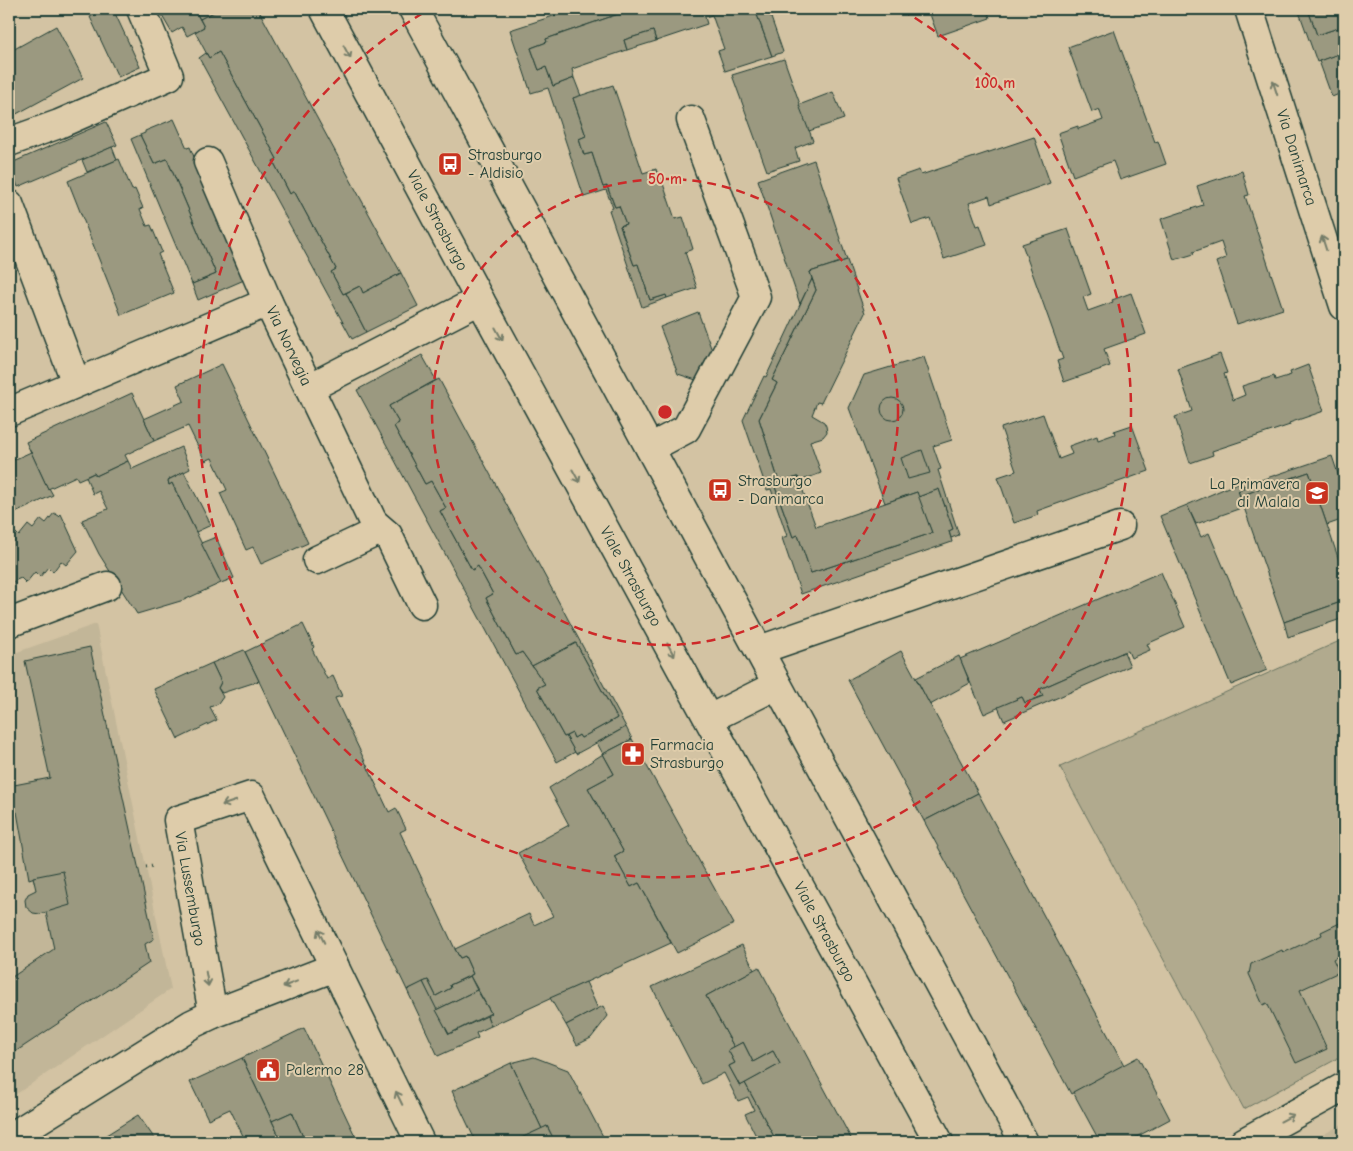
<svg xmlns="http://www.w3.org/2000/svg" width="1353" height="1151" font-family="'Comic Neue',sans-serif">
	<rect width="100%" height="100%" fill="#d3c3a3"/>
	<filter id="ink" filterUnits="userSpaceOnUse"><feTurbulence type="fractalNoise" baseFrequency=".02" numOctaves="2"/><feDisplacementMap in="SourceGraphic" scale="10" xChannelSelector="R" yChannelSelector="G"/><feConvolveMatrix kernelMatrix="1 2 1 2 8 2 1 2 1" color-interpolation-filters="sRGB"/></filter>
	<g filter="url(#ink)">
		<!-- built -->
		<g fill="#c2b698">
			<polygon points="96,624 171,989 9,1099 9,655"/>
			<polygon points="1344,1123 1344,1142 1310,1142"/>
		</g>
		<!-- green -->
		<polygon fill="#b1aa8e" stroke="#687461" points="1344,639 1344,1055 1244,1109 1060,767"/>
		<!-- building -->
		<g fill="#9b9980" stroke="#1f3d34">
			<polygon points="108,9 113,9 140,67 118,77 90,17"/>
			<polygon points="158,9 194,9 204,27 187,36 182,27 172,33"/>
			<polygon points="194,9 220,9 200,19"/>
			<polygon points="220,9 258,9 401,273 363,293 360,286 343,294 331,272 336,269 294,191 290,194 273,161 277,159 219,52 209,58 195,32 204,27 200,19"/>
			<polygon points="575,9 633,9 546,39 547,42 531,48 539,70 546,67 553,86 574,78 581,96 573,98 586,136 579,139 584,155 592,153 603,187 607,186 615,207 619,206 626,224 620,226 634,265 638,264 650,300 666,295 667,298 642,307 609,210 613,208 606,190 584,197 548,88 531,93 510,30"/>
			<polygon points="633,9 755,9 772,56 725,71 718,51 724,49 712,15 705,17 707,24 656,41 653,31 624,40 627,50 572,69 574,78 553,86 546,67 539,70 531,48 547,42 546,39"/>
			<polygon points="755,9 768,9 783,52 772,56"/>
			<polygon points="928,9 987,9 990,18 938,36"/>
			<polygon points="1298,9 1308,9 1317,35 1344,26 1344,52 1317,62"/>
			<polygon points="1308,9 1344,9 1344,26 1317,35"/>
			<polygon points="56,26 83,78 9,118 9,52"/>
			<polygon points="1114,30 1155,142 1158,141 1166,164 1120,180 1113,161 1073,176 1058,133 1078,126 1078,129 1103,120 1099,109 1092,112 1068,47"/>
			<polygon points="653,31 656,41 627,50 624,40"/>
			<polygon points="219,52 277,159 273,161 290,194 294,191 336,269 331,272 343,294 346,293 366,332 352,339 199,58 206,53 209,58"/>
			<polygon points="1344,52 1344,92 1332,97 1319,61"/>
			<polygon points="784,59 813,141 795,148 799,161 767,171 732,75"/>
			<polygon points="613,85 643,173 656,169 657,173 659,172 675,219 683,217 693,249 685,252 697,288 667,298 666,295 650,300 638,264 634,265 620,226 626,224 619,206 615,207 607,186 603,187 592,153 584,155 579,139 586,136 573,98"/>
			<polygon points="833,92 844,119 809,131 799,105"/>
			<polygon points="174,119 187,148 190,147 244,280 198,300 192,284 216,274 167,159 154,164 140,135 145,133 145,131"/>
			<polygon points="106,122 117,145 18,187 9,164"/>
			<polygon points="140,135 154,164 167,159 216,274 192,284 131,139"/>
			<polygon points="1034,137 1050,183 991,204 989,196 969,203 977,226 980,225 987,245 944,259 930,218 912,224 896,178 919,170 921,175"/>
			<polygon points="112,147 117,160 87,172 82,160"/>
			<polygon points="119,159 132,190 135,189 143,208 140,209 147,226 151,225 162,252 158,254 174,293 121,315 68,181"/>
			<polygon points="814,160 847,260 810,272 812,279 800,304 758,180"/>
			<polygon points="1242,171 1249,195 1245,196 1283,309 1237,324 1216,262 1226,258 1221,242 1193,252 1194,254 1174,260 1161,219 1203,205 1197,186"/>
			<polygon points="1068,229 1091,294 1083,297 1088,311 1113,302 1112,300 1131,293 1146,334 1104,349 1110,366 1064,382 1057,361 1063,359 1022,244"/>
			<polygon points="847,260 865,313 821,403 817,402 812,415 824,422 826,426 827,432 823,437 810,441 821,473 800,481 798,477 779,482 759,419 777,383 772,380 816,290 810,272"/>
			<polygon points="401,273 418,306 366,332 346,293 360,286 363,293"/>
			<polygon points="812,279 816,290 772,380 777,383 759,419 779,482 774,484 793,537 798,535 811,573 932,533 918,497 939,489 953,529 949,531 952,542 801,594 782,538 787,536 771,489 767,490 743,420 764,376 766,377"/>
			<polygon points="698,312 714,356 699,381 678,374 660,327"/>
			<polygon points="1220,354 1227,373 1224,374 1233,400 1245,395 1242,386 1274,376 1275,380 1291,375 1290,372 1308,365 1324,411 1289,423 1290,425 1212,451 1213,455 1190,463 1175,417 1192,411 1178,369"/>
			<polygon points="422,355 436,380 389,406 399,423 394,426 425,484 431,481 446,508 440,511 472,570 478,566 493,594 486,598 516,655 522,652 545,684 537,688 564,737 566,736 575,752 557,762 357,390"/>
			<polygon points="924,357 952,440 933,446 941,469 938,470 959,535 951,538 949,531 953,529 939,489 918,497 917,492 885,503 849,408 864,375"/>
			<polygon points="222,364 308,543 261,564 253,547 246,550 220,493 227,490 212,458 205,461 188,426 154,441 144,419 184,401 177,385"/>
			<polygon points="439,379 626,727 576,754 566,736 572,733 574,738 579,735 581,738 617,718 576,643 532,666 522,652 516,655 486,598 493,594 478,566 472,570 440,511 446,508 431,481 425,484 394,426 399,423 389,406"/>
			<polygon points="132,393 154,441 125,455 128,461 96,476 94,473 78,480 76,476 48,489 26,442"/>
			<circle cx="892" cy="409" r="11"/>
			<polygon points="1043,414 1059,459 1072,454 1069,446 1097,436 1098,440 1115,434 1114,431 1132,425 1149,471 1037,511 1038,515 1014,523 998,477 1016,471 1001,428"/>
			<polygon points="181,447 190,469 168,480 169,485 172,483 221,583 184,600 137,614 99,554 82,520 108,509 99,491 93,494 86,477 94,473 96,476 128,461 132,469"/>
			<polygon points="922,450 930,473 908,479 901,458"/>
			<polygon points="31,452 48,489 49,488 53,495 9,516 9,462"/>
			<polygon points="1332,456 1344,492 1344,519 1327,525 1309,472 1240,496 1238,491 1244,489 1243,486"/>
			<polygon points="184,472 211,525 196,532 172,483 169,485 168,480"/>
			<polygon points="1309,472 1344,575 1344,601 1284,622 1240,496"/>
			<polygon points="798,477 816,527 917,492 932,533 811,573 798,535 793,537 774,484"/>
			<polygon points="1242,481 1244,489 1238,491 1244,507 1196,524 1187,505"/>
			<polygon points="1187,505 1201,537 1209,533 1267,670 1231,685 1160,516"/>
			<polygon points="54,513 59,516 61,514 78,551 66,565 61,561 53,572 48,567 40,577 35,572 26,583 21,578 14,581 15,584 9,587 9,539 16,533 19,536 28,525 33,529 41,519 46,523"/>
			<polygon points="216,537 234,578 221,583 201,543"/>
			<polygon points="1161,572 1185,627 1147,644 1150,650 1131,658 1128,651 1124,652 1040,689 1043,696 1025,703 1022,697 984,714 960,659"/>
			<polygon points="1344,601 1344,618 1288,637 1284,622"/>
			<polygon points="303,624 314,647 312,649 327,679 333,676 342,696 335,698 389,812 396,808 406,829 400,832 455,949 460,958 465,956 473,974 450,985 451,988 436,996 428,980 407,990 245,652"/>
			<polygon points="576,643 617,718 581,738 579,735 574,738 572,733 564,737 537,688 545,684 532,666"/>
			<polygon points="90,647 154,939 145,944 149,963 9,1056 9,979 54,949 38,876 29,879 17,812 9,814 9,786 50,778 25,661"/>
			<polygon points="244,650 259,681 222,693 218,688 221,682 212,663"/>
			<polygon points="901,651 978,793 924,821 848,680"/>
			<polygon points="1124,652 1130,666 1004,721 998,707 1022,697 1025,703 1043,696 1040,689"/>
			<polygon points="959,656 970,683 930,705 916,678"/>
			<polygon points="212,663 221,682 218,688 223,697 218,704 210,707 217,720 178,739 154,689"/>
			<polygon points="626,727 632,739 603,754 597,743"/>
			<polygon points="632,739 734,924 677,953 639,883 631,887 614,856 623,851 588,788 614,774 603,754"/>
			<polygon points="603,754 614,774 588,788 623,851 614,856 631,887 639,883 671,943 491,1026 487,1016 491,1013 470,976 473,974 465,956 460,958 455,949 529,914 534,925 553,916 518,853 569,825 549,788"/>
			<polygon points="978,793 1124,1065 1071,1094 924,821"/>
			<polygon points="63,871 70,905 40,914 33,913 26,907 25,900 28,894 36,890 33,877"/>
			<polygon points="1344,921 1344,953 1333,959 1339,972 1300,990 1327,1049 1296,1063 1267,1003 1263,1005 1249,974 1251,964 1282,950 1283,953 1322,935 1321,932"/>
			<polygon points="742,945 754,970 706,996 734,1047 728,1050 735,1063 729,1066 740,1086 745,1083 777,1142 759,1142 745,1114 754,1110 748,1097 738,1101 724,1073 702,1084 652,987"/>
			<polygon points="759,967 853,1142 777,1142 745,1083 780,1064 773,1051 753,1062 743,1042 734,1047 706,996"/>
			<polygon points="470,976 477,990 436,1010 423,982 428,980 436,996 451,988 450,985"/>
			<polygon points="423,982 449,1034 487,1016 491,1026 476,1033 478,1038 438,1056 407,990"/>
			<polygon points="586,982 598,1009 566,1025 550,998"/>
			<polygon points="477,990 491,1013 449,1034 436,1010"/>
			<polygon points="603,1006 608,1016 591,1038 577,1045 566,1025"/>
			<polygon points="304,1028 358,1142 293,1142 303,1137 292,1112 272,1121 242,1058"/>
			<polygon points="743,1042 753,1062 773,1051 780,1064 740,1086 729,1066 735,1063 728,1050"/>
			<polygon points="534,1057 568,1070 606,1142 549,1142 554,1140 547,1126 542,1129 511,1063"/>
			<polygon points="1138,1057 1170,1119 1127,1142 1100,1142 1073,1092"/>
			<polygon points="242,1058 282,1142 246,1142 230,1109 208,1119 190,1082"/>
			<polygon points="511,1063 542,1129 519,1139 520,1142 476,1142 452,1091"/>
			<polygon points="292,1112 303,1137 293,1142 282,1142 272,1121"/>
			<polygon points="138,1115 157,1142 95,1142"/>
			<polygon points="547,1126 554,1140 549,1142 520,1142 519,1139"/>
		</g>
		<g fill="none" stroke-linecap="round" stroke-linejoin="round">
			<defs>
				<g id="minor">
					<path id="s1" d="M324 9 480 300 939 1142"/>
					<polyline points="413,9 1024,1142"/>
					<path id="s2" d="M1249 9 1344 306"/>
					<polyline points="9,142 59,124 169,76 141,9"/>
					<polyline points="208,162 268,302"/>
					<polyline points="9,204 76,383"/>
					<polyline points="309,388 373,522 372,534 317,560"/>
					<path id="s3" d="M9 412 268 302 309 388 480 300"/>
					<polyline points="650,448 686,429 756,297 691,120"/>
					<polyline points="373,522 388,535 422,605"/>
					<polyline points="9,623 107,586"/>
					<polyline points="759,650 1120,526"/>
					<polyline points="709,719 777,685"/>
					<polyline points="213,1014 335,967"/>
					<polyline points="9,1138 192,1024 213,1014 178,820 251,796 420,1142"/>
					<polyline points="1244,1142 1344,1087"/>
				</g>
			</defs>
			<!-- minor casing -->
			<use href="#minor" stroke="#1f3d34" stroke-width="31"/>
			<!-- path -->
			<polyline stroke="#1f3d34" stroke-width="3" stroke-dasharray="1 4" stroke-linecap="butt" points="146,867 153,866"/>
			<!-- minor -->
			<use href="#minor" stroke="#deccaa" stroke-width="28"/>
		</g>
		<!-- one-way arrows -->
		<defs><path id="oneway-shaft" d="M-6 0H5M1.5-3L5.5 0L1.5 3" fill="none" stroke-width="1.6" stroke-linecap="round" stroke-linejoin="round" transform="scale(1.25)"/></defs>
		<g stroke="#757d69">
			<use href="#oneway-shaft" transform="translate(347 52) rotate(62)"/>
			<use href="#oneway-shaft" transform="translate(1275 88) rotate(-108)"/>
			<use href="#oneway-shaft" transform="translate(1324 243) rotate(-108)"/>
			<use href="#oneway-shaft" transform="translate(499 334) rotate(61)"/>
			<use href="#oneway-shaft" transform="translate(576 476) rotate(61)"/>
			<use href="#oneway-shaft" transform="translate(671 650) rotate(61)"/>
			<use href="#oneway-shaft" transform="translate(229 803) rotate(162)"/>
			<use href="#oneway-shaft" transform="translate(321 936) rotate(-116)"/>
			<use href="#oneway-shaft" transform="translate(207 979) rotate(80)"/>
			<use href="#oneway-shaft" transform="translate(290 984) rotate(159)"/>
			<use href="#oneway-shaft" transform="translate(399 1098) rotate(-116)"/>
			<use href="#oneway-shaft" transform="translate(1287 1118) rotate(-28)"/>
		</g>
	</g>
	<!-- distance rings -->
	<g fill="none" stroke="#cd2929" stroke-width="2.5" stroke-dasharray="9 6">
		<circle cx="665" cy="412" r="233"/>
		<path d="M902 10A466 466 0 1 1 428 10"/>
	</g>
	<!-- icons -->
	<defs>
		<symbol id="bus-square" viewBox="-11 -11 22 22"><rect x="-9" y="-9" width="18" height="18" rx="4" fill="#c8321e" stroke="#deccaa"/><path d="M-5-6H5V4H4V6H2V4H-2V6H-4V4H-5ZM-3.5-4V0h7V-4ZM-3.5 1.2v1.5H-2V1.2ZM2 1.2v1.5H3.5V1.2Z" fill="#fff"/></symbol>
		<symbol id="school-square" viewBox="-11 -11 22 22"><rect x="-9" y="-9" width="18" height="18" rx="4" fill="#c8321e" stroke="#deccaa"/><path d="M0-5L7-2L0 1L-7-2ZM-4 1L0 2.5L4 1V4Q0 6-4 4Z" fill="#fff"/></symbol>
		<symbol id="pharmacy-square" viewBox="-11 -11 22 22"><rect x="-9" y="-9" width="18" height="18" rx="4" fill="#c8321e" stroke="#deccaa"/><path d="M-2-6h4v4h4v4h-4v4h-4v-4h-4v-4h4Z" fill="#fff"/></symbol>
		<symbol id="civic-square" viewBox="-11 -11 22 22"><rect x="-9" y="-9" width="18" height="18" rx="4" fill="#c8321e" stroke="#deccaa"/><path d="M-.6-6.5H3V-4.5H.6V-3L4-1V1h2V6H-6V1h2V-1L-.6-3ZM-1.2 2.5V6h2.4V2.5Z" fill="#fff"/></symbol>
	</defs>
	<g fill-rule="evenodd">
		<use href="#bus-square" x="436" y="150" width="28" height="28"/>
		<use href="#bus-square" x="706" y="476" width="28" height="28"/>
		<use href="#school-square" x="1303" y="479" width="28" height="28"/>
		<use href="#pharmacy-square" x="619" y="740" width="28" height="28"/>
		<use href="#civic-square" x="254" y="1056" width="28" height="28"/>
	</g>
	<g text-anchor="middle" dominant-baseline="central" stroke-width="4" stroke-linejoin="round" paint-order="stroke">
		<!-- poi labels -->
		<g font-size="16" fill="#1f3d34" stroke="#deccaa" text-anchor="start">
			<text x="468" y="155">Strasburgo<tspan x="468" dy="18">- Aldisio</tspan></text>
			<text x="738" y="481">Strasburgo<tspan x="738" dy="18">- Danimarca</tspan></text>
			<text x="1300" y="484" text-anchor="end">La Primavera<tspan x="1300" dy="18">di Malala</tspan></text>
			<text x="650" y="745">Farmacia<tspan x="650" dy="18">Strasburgo</tspan></text>
			<text x="286" y="1070">Palermo 28</text>
		</g>
		<!-- street labels -->
		<g font-size="16" fill="#1f3d34" stroke="#deccaa">
			<text stroke="none"><textPath href="#s2" startOffset="156">Via Danimarca</textPath></text>
			<text stroke="none"><textPath href="#s1" startOffset="240">Viale Strasburgo</textPath></text>
			<text stroke="none"><textPath href="#s3" startOffset="330">Via Norvegia</textPath></text>
			<text stroke="none"><textPath href="#s1" startOffset="645">Viale Strasburgo</textPath></text>
			<text transform="translate(190 889) rotate(80)">Via Lussemburgo</text>
			<text stroke="none"><textPath href="#s1" startOffset="1050">Viale Strasburgo</textPath></text>
		</g>
	</g>
	<circle cx="665" cy="412" r="8" fill="#cd2929" stroke="#deccaa" stroke-width="2.5"/>
	<g font-size="15" text-anchor="middle" font-weight="bold" fill="#cd2929" stroke="#deccaa" stroke-width="4" stroke-linejoin="round" paint-order="stroke">
		<text x="995" y="88">100 m</text>
		<text x="665" y="184">50 m</text>
	</g>
	<!-- margin -->
	<rect width="1353" height="1151" fill="none" stroke="#deccaa" stroke-width="30"/>
	<rect x="15" y="15" width="1323" height="1121" fill="none" stroke="#1f3d34" stroke-width="2" filter="url(#ink)"/>
</svg>
